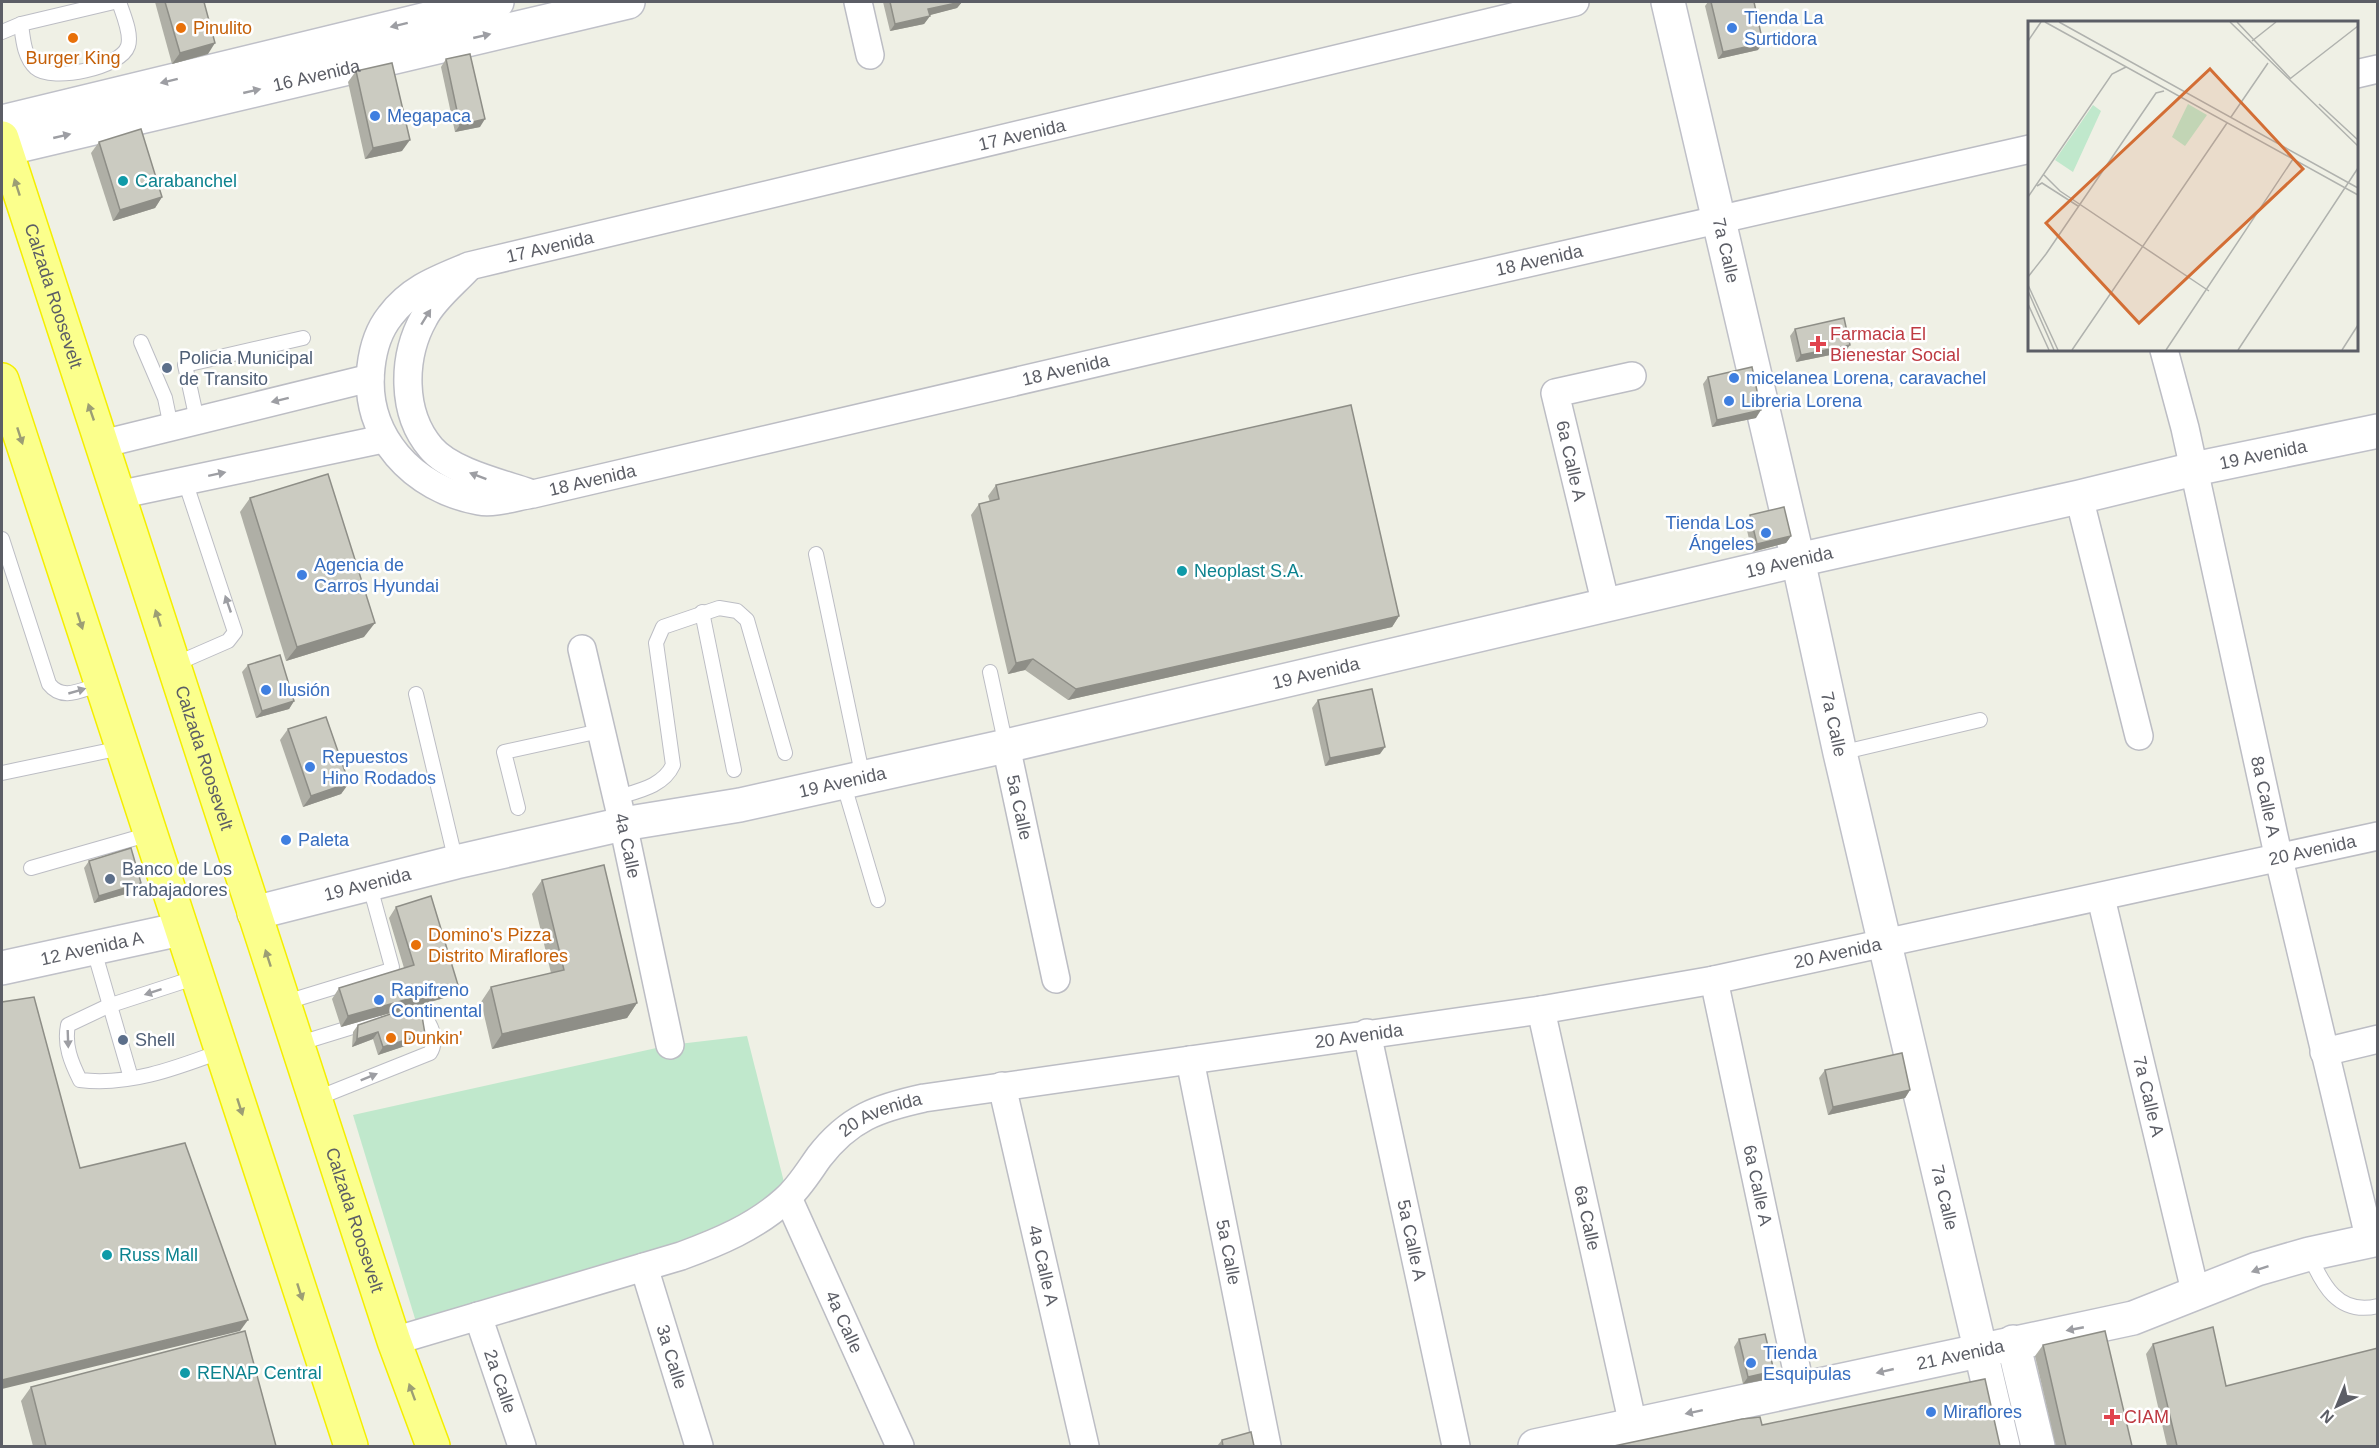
<svg xmlns="http://www.w3.org/2000/svg" width="2379" height="1448" font-family="Arial,sans-serif">
	<rect width="100%" height="100%" fill="#eff0e5"/>
	<!-- green -->
	<polygon fill="#c0e8cc" points="747,1036 788,1198 753,1224 420,1335 353,1115 670,1045"/>
	<g fill="none" stroke-linecap="round" stroke-linejoin="round">
		<defs>
			<g id="lane">
				<path d="M21 24C23 39 24 57 36 68 52 82 121 68 128 46 132 34 123 14 119 2"/>
				<polyline points="2,32 21,24 114,2"/>
				<polyline points="141,342 165,398 171,427"/>
				<polyline points="197,420 185,365 303,338"/>
				<path d="M2 539 49 684C63 702 82 689 101 684"/>
				<polyline points="816,554 863,778"/>
				<polyline points="702,612 734,770"/>
				<polyline points="173,665 228,641 235,632 185,481"/>
				<polyline points="990,672 1006,746"/>
				<polyline points="416,694 456,862"/>
				<polyline points="1840,753 1980,720"/>
				<polyline points="2,773 121,748"/>
				<polyline points="843,782 878,900"/>
				<path d="M615 798C637 791 663 787 673 765L656 643 663 627 719 608 737 611 747 620 785 753"/>
				<polyline points="518,808 504,752 600,731"/>
				<polyline points="31,868 150,834"/>
				<polyline points="93,947 131,1078"/>
				<path d="M197 977 108 1006 68 1025C64 1045 71 1062 80 1080 130 1086 176 1068 222 1051"/>
				<polyline points="283,1003 391,970 392,967 369,883"/>
				<polyline points="297,1044 375,1020"/>
				<path d="M315 1099 430 1053C441 1037 425 1005 404 1011"/>
				<path d="M2309 1254C2322 1284 2338 1316 2378 1306"/>
			</g>
			<g id="street">
				<polyline points="858,2 870,55"/>
				<path id="s1" d="M1575 2 469 266C438 279 411 288 390 316 378 331 373 349 371 367 363 436 413 489 479 501 495 504 518 496 533 494L1413 289 2030 149"/>
				<polyline points="2356,74 2378,69"/>
				<path d="M467 269C453 284 433 300 424 318 402 357 401 413 431 448 450 471 500 483 527 492"/>
				<path id="s2" d="M2164 350 2185 428 2279 859 2370 1241"/>
				<polyline points="102,444 370,378"/>
				<polyline points="118,495 383,439"/>
				<polyline points="2079,497 2139,736"/>
				<polyline points="1606,605 1555,393 1632,376"/>
				<path id="s3" d="M582 649 623 824 670 1045"/>
				<path id="s4" d="M1006 746 1056 979"/>
				<path id="s5" d="M2101 898 2196 1295"/>
				<path id="s6" d="M1714 980 1801 1390"/>
				<path id="s7" d="M1541 1010 1633 1425"/>
				<path id="s8" d="M1367 1033 1456 1446"/>
				<polyline points="2324,1052 2378,1039"/>
				<path id="s9" d="M1190 1060 1267 1446"/>
				<path id="s10" d="M1002 1086 1085 1446"/>
				<path id="s11" d="M788 1198 900 1446"/>
				<path id="s12" d="M644 1267 699 1446"/>
				<path id="s13" d="M478 1316 522 1446"/>
				<path id="s14" d="M394 1341 681 1256C719 1242 755 1227 785 1200 799 1188 809 1171 819 1157 849 1118 878 1108 924 1098L1541 1010 1714 980 2378 836"/>
			</g>
			<g id="secondary">
				<path id="s15" d="M1668 2 1798 560 1840 753 2003 1446"/>
				<polyline points="2,122 497,2"/>
				<path id="s16" d="M5 149 628 2"/>
				<path id="s17" d="M254 913 456 862 623 824 740 805 1006 746 1798 560 2079 497 2194 469 2378 431"/>
				<path id="s18" d="M2 968 181 929"/>
				<polyline points="2013,1342 2038,1446"/>
				<path id="s19" d="M1535 1446 2133 1318 2257 1269 2309 1254 2378 1239"/>
			</g>
			<g id="highway">
				<path id="s20" d="M2 138 394 1341 433 1446"/>
				<polyline points="2,380 351,1446"/>
			</g>
		</defs>
		<!-- lane casing -->
		<use href="#lane" stroke="#bcbdc4" stroke-width="16"/>
		<!-- street casing -->
		<use href="#street" stroke="#bcbdc4" stroke-width="30"/>
		<!-- secondary casing -->
		<use href="#secondary" stroke="#bfc0c8" stroke-width="36"/>
		<!-- highway casing -->
		<use href="#highway" stroke="#f4ee00" stroke-width="36"/>
		<!-- lane -->
		<use href="#lane" stroke="#fff" stroke-width="14"/>
		<!-- street -->
		<use href="#street" stroke="#fff" stroke-width="27"/>
		<!-- secondary -->
		<use href="#secondary" stroke="#fff" stroke-width="33"/>
		<!-- highway -->
		<use href="#highway" stroke="#fbff8c" stroke-width="33"/>
	</g>
	<!-- wall -->
	<g fill="#afafa6">
		<polygon points="155,2 204,2 208,54 172,64"/>
		<polygon points="883,2 962,2 957,8 929,15 930,16 924,24 890,31"/>
		<polygon points="1708,2 1754,2 1758,50 1718,59 1705,6"/>
		<polygon points="446,59 480,127 455,132 441,67"/>
		<polygon points="356,71 402,151 365,159 348,82"/>
		<polygon points="99,142 162,197 155,208 113,221 91,153"/>
		<polygon points="1795,329 1845,352 1796,362 1790,336"/>
		<polygon points="1708,377 1756,418 1712,427 1703,384"/>
		<polygon points="996,485 1399,616 1392,627 1068,700 1025,670 1008,674 971,515 979,504 990,502 988,496"/>
		<polygon points="250,498 364,637 286,661 240,512"/>
		<polygon points="1750,515 1791,536 1786,543 1752,552 1745,522"/>
		<polygon points="248,665 294,701 289,709 256,718 242,672"/>
		<polygon points="1318,700 1380,754 1325,766 1312,708"/>
		<polygon points="288,729 349,783 341,794 303,807 280,740"/>
		<polygon points="89,861 141,883 136,891 94,903 84,868"/>
		<polygon points="542,880 637,1003 627,1018 492,1049 481,1002 491,987 551,973 532,894"/>
		<polygon points="396,907 451,996 420,1005 420,1041 378,1055 373,1039 352,1047 353,1032 358,1025 410,1007 341,1027 332,999 339,988 404,968 389,918"/>
		<polygon points="1825,1070 1910,1090 1905,1098 1828,1115 1819,1078"/>
		<polygon points="1739,1339 1769,1379 1743,1384 1734,1347"/>
		<polygon points="2153,1344 2226,1386 2378,1446 2167,1446 2146,1354"/>
		<polygon points="2043,1345 2132,1446 2056,1446 2035,1356"/>
		<polygon points="31,1387 276,1446 33,1446 21,1401"/>
		<polygon points="1222,1440 1254,1446 1217,1446"/>
	</g>
	<!-- shaded-wall -->
	<g fill="#8e8e87">
		<polygon points="962,2 957,8 923,17 928,9"/>
		<polygon points="930,16 924,24 890,31 895,24"/>
		<polygon points="215,43 208,54 172,64 180,53"/>
		<polygon points="1763,43 1758,50 1718,59 1723,52"/>
		<polygon points="485,119 480,127 455,132 460,125"/>
		<polygon points="410,140 402,151 365,159 373,148"/>
		<polygon points="162,197 155,208 113,221 120,210"/>
		<polygon points="1850,345 1845,352 1796,362 1801,355"/>
		<polygon points="1761,410 1756,418 1712,427 1717,420"/>
		<polygon points="1791,536 1786,543 1752,552 1757,544"/>
		<polygon points="1399,616 1392,627 1068,700 1076,689"/>
		<polygon points="375,623 364,637 286,661 297,647"/>
		<polygon points="1033,659 1025,670 1008,674 1016,663"/>
		<polygon points="294,701 289,709 256,718 262,711"/>
		<polygon points="1385,747 1380,754 1325,766 1330,758"/>
		<polygon points="349,783 341,794 303,807 311,796"/>
		<polygon points="141,883 136,891 94,903 99,896"/>
		<polygon points="458,985 451,996 341,1027 348,1016"/>
		<polygon points="637,1003 627,1018 492,1049 502,1034"/>
		<polygon points="378,1032 373,1039 352,1047 357,1039"/>
		<polygon points="425,1034 420,1041 378,1055 383,1047"/>
		<polygon points="1910,1090 1905,1098 1828,1115 1833,1107"/>
		<polygon points="248,1320 240,1331 2,1389 2,1380"/>
		<polygon points="1774,1371 1769,1379 1743,1384 1748,1377"/>
	</g>
	<!-- building -->
	<g fill="#cbcbc1" stroke="#8e8e87" stroke-width="1.5">
		<polygon points="165,2 204,2 215,43 180,53"/>
		<polygon points="890,2 961,2 928,9 930,16 895,24"/>
		<polygon points="1711,2 1754,2 1763,43 1723,52"/>
		<polygon points="470,54 485,119 460,125 446,59"/>
		<polygon points="392,63 410,140 373,148 356,71"/>
		<polygon points="141,129 162,197 120,210 99,142"/>
		<polygon points="1844,318 1850,345 1801,355 1795,329"/>
		<polygon points="1752,367 1761,410 1717,420 1708,377"/>
		<polygon points="1351,405 1399,616 1076,689 1033,659 1016,663 979,504 999,499 996,485"/>
		<polygon points="328,474 375,623 297,647 250,498"/>
		<polygon points="1784,507 1791,536 1757,544 1750,515"/>
		<polygon points="280,655 294,701 262,711 248,665"/>
		<polygon points="1372,689 1385,747 1330,758 1318,700"/>
		<polygon points="326,717 349,783 311,796 288,729"/>
		<polygon points="131,848 141,883 99,896 89,861"/>
		<polygon points="604,865 637,1003 502,1034 491,987 564,970 542,880"/>
		<polygon points="431,896 458,985 348,1016 339,988 414,965 396,907"/>
		<polygon points="34,997 80,1168 185,1143 248,1320 2,1380 2,1002"/>
		<polygon points="420,1004 425,1034 383,1047 378,1032 357,1039 358,1025"/>
		<polygon points="1902,1053 1910,1090 1833,1107 1825,1070"/>
		<polygon points="2213,1327 2226,1386 2378,1348 2378,1446 2177,1446 2153,1344"/>
		<polygon points="245,1331 276,1446 46,1446 31,1387"/>
		<polygon points="2105,1331 2132,1446 2066,1446 2043,1345"/>
		<polygon points="1765,1334 1774,1371 1748,1377 1739,1339"/>
		<polygon points="1985,1379 2000,1446 1614,1446 1742,1419 1760,1417 1762,1425"/>
		<polygon points="1251,1432 1254,1446 1223,1446 1222,1440"/>
	</g>
	<!-- one-way arrows -->
	<defs><path id="oneway-solid" d="M-6-.8H1V-3.2L6.5 0L1 3.2V.8H-6Z" transform="scale(1.5)"/></defs>
	<g fill="#9d9ea3">
		<use href="#oneway-solid" transform="translate(399 25) rotate(166)"/>
		<use href="#oneway-solid" transform="translate(482 36) rotate(-13)"/>
		<use href="#oneway-solid" transform="translate(169 81) rotate(166)"/>
		<use href="#oneway-solid" transform="translate(252 91) rotate(-13)"/>
		<use href="#oneway-solid" transform="translate(62 136) rotate(-13)"/>
		<use href="#oneway-solid" transform="translate(426 317) rotate(-58)"/>
		<use href="#oneway-solid" transform="translate(280 400) rotate(166)"/>
		<use href="#oneway-solid" transform="translate(217 474) rotate(-12)"/>
		<use href="#oneway-solid" transform="translate(478 476) rotate(-159)"/>
		<use href="#oneway-solid" transform="translate(228 604) rotate(-109)"/>
		<use href="#oneway-solid" transform="translate(77 691) rotate(-16)"/>
		<use href="#oneway-solid" transform="translate(153 992) rotate(162)"/>
		<use href="#oneway-solid" transform="translate(68 1039) rotate(88)"/>
		<use href="#oneway-solid" transform="translate(369 1077) rotate(-22)"/>
		<use href="#oneway-solid" transform="translate(2260 1269) rotate(161)"/>
		<use href="#oneway-solid" transform="translate(2075 1329) rotate(169)"/>
		<use href="#oneway-solid" transform="translate(1885 1371) rotate(167)"/>
		<use href="#oneway-solid" transform="translate(1694 1412) rotate(168)"/>
	</g>
	<g fill="#9c9e75">
		<use href="#oneway-solid" transform="translate(17 187) rotate(-108)"/>
		<use href="#oneway-solid" transform="translate(91 412) rotate(-109)"/>
		<use href="#oneway-solid" transform="translate(20 436) rotate(72)"/>
		<use href="#oneway-solid" transform="translate(158 618) rotate(-108)"/>
		<use href="#oneway-solid" transform="translate(80 621) rotate(72)"/>
		<use href="#oneway-solid" transform="translate(268 958) rotate(-108)"/>
		<use href="#oneway-solid" transform="translate(240 1107) rotate(72)"/>
		<use href="#oneway-solid" transform="translate(300 1292) rotate(72)"/>
		<use href="#oneway-solid" transform="translate(412 1392) rotate(-110)"/>
	</g>
	<!-- markers -->
	<g fill="#e8710a" stroke="#fff" stroke-width="2">
		<circle cx="181" cy="28" r="6"/>
		<circle cx="73" cy="38" r="6"/>
		<circle cx="416" cy="945" r="6"/>
		<circle cx="391" cy="1038" r="6"/>
	</g>
	<g fill="#3f7fe0" stroke="#fff" stroke-width="2">
		<circle cx="1732" cy="28" r="6"/>
		<circle cx="375" cy="116" r="6"/>
		<circle cx="1734" cy="378" r="6"/>
		<circle cx="1729" cy="401" r="6"/>
		<circle cx="1766" cy="533" r="6"/>
		<circle cx="302" cy="575" r="6"/>
		<circle cx="266" cy="690" r="6"/>
		<circle cx="310" cy="767" r="6"/>
		<circle cx="286" cy="840" r="6"/>
		<circle cx="379" cy="1000" r="6"/>
		<circle cx="1751" cy="1363" r="6"/>
		<circle cx="1931" cy="1412" r="6"/>
	</g>
	<g fill="#0f9aa8" stroke="#fff" stroke-width="2">
		<circle cx="123" cy="181" r="6"/>
		<circle cx="1182" cy="571" r="6"/>
		<circle cx="107" cy="1255" r="6"/>
		<circle cx="185" cy="1373" r="6"/>
	</g>
	<g fill="#e0444e" stroke="#fff" stroke-width="2">
		<path d="M1815 335h6v6h6v6h-6v6h-6v-6h-6v-6h6z"/>
		<path d="M2109 1408h6v6h6v6h-6v6h-6v-6h-6v-6h6z"/>
	</g>
	<g fill="#5c6f8a" stroke="#fff" stroke-width="2">
		<circle cx="167" cy="368" r="6"/>
		<circle cx="110" cy="879" r="6"/>
		<circle cx="123" cy="1040" r="6"/>
	</g>
	<g text-anchor="middle" dominant-baseline="central" stroke-width="5" stroke-linejoin="round" paint-order="stroke">
		<!-- shop labels -->
		<g font-size="18" fill="#366cbe" stroke="#fff" text-anchor="start">
			<text x="1744" y="18">Tienda La<tspan x="1744" dy="21">Surtidora</tspan></text>
			<text x="387" y="116">Megapaca</text>
			<text x="1746" y="378">micelanea Lorena, caravachel</text>
			<text x="1741" y="401">Libreria Lorena</text>
			<text x="1754" y="523" text-anchor="end">Tienda Los<tspan x="1754" dy="21">Ángeles</tspan></text>
			<text x="314" y="565">Agencia de<tspan x="314" dy="21">Carros Hyundai</tspan></text>
			<text x="278" y="690">Ilusión</text>
			<text x="322" y="757">Repuestos<tspan x="322" dy="21">Hino Rodados</tspan></text>
			<text x="298" y="840">Paleta</text>
			<text x="391" y="990">Rapifreno<tspan x="391" dy="21">Continental</tspan></text>
			<text x="1763" y="1353">Tienda<tspan x="1763" dy="21">Esquipulas</tspan></text>
			<text x="1943" y="1412">Miraflores</text>
		</g>
		<!-- food labels -->
		<g font-size="18" fill="#c56008" stroke="#fff" text-anchor="start">
			<text x="193" y="28">Pinulito</text>
			<text x="73" y="58" text-anchor="middle">Burger King</text>
			<text x="428" y="935">Domino's Pizza<tspan x="428" dy="21">Distrito Miraflores</tspan></text>
			<text x="403" y="1038">Dunkin'</text>
		</g>
		<!-- street labels -->
		<g font-size="18" fill="#5c5e66" stroke="#fff">
			<text stroke="none"><textPath href="#s16" startOffset="320">16 Avenida</textPath></text>
			<text transform="translate(1022 135) rotate(-13)">17 Avenida</text>
			<text transform="translate(550 247) rotate(-13)">17 Avenida</text>
			<text stroke="none"><textPath href="#s15" startOffset="255">7a Calle</textPath></text>
			<text stroke="none"><textPath href="#s1" startOffset="2565">18 Avenida</textPath></text>
			<text stroke="none"><textPath href="#s20" startOffset="166">Calzada Roosevelt</textPath></text>
			<text stroke="none"><textPath href="#s1" startOffset="2079">18 Avenida</textPath></text>
			<text stroke="none"><textPath href="#s17" startOffset="2061">19 Avenida</textPath></text>
			<text transform="translate(1571 461) rotate(77)">6a Calle A</text>
			<text stroke="none"><textPath href="#s1" startOffset="1593">18 Avenida</textPath></text>
			<text stroke="none"><textPath href="#s17" startOffset="1575">19 Avenida</textPath></text>
			<text stroke="none"><textPath href="#s17" startOffset="1089">19 Avenida</textPath></text>
			<text stroke="none"><textPath href="#s15" startOffset="741">7a Calle</textPath></text>
			<text stroke="none"><textPath href="#s20" startOffset="652">Calzada Roosevelt</textPath></text>
			<text stroke="none"><textPath href="#s17" startOffset="603">19 Avenida</textPath></text>
			<text stroke="none"><textPath href="#s2" startOffset="458">8a Calle A</textPath></text>
			<text stroke="none"><textPath href="#s4" startOffset="63">5a Calle</textPath></text>
			<text stroke="none"><textPath href="#s3" startOffset="202">4a Calle</textPath></text>
			<text stroke="none"><textPath href="#s14" startOffset="2008">20 Avenida</textPath></text>
			<text stroke="none"><textPath href="#s17" startOffset="117">19 Avenida</textPath></text>
			<text stroke="none"><textPath href="#s18" startOffset="92">12 Avenida A</textPath></text>
			<text stroke="none"><textPath href="#s14" startOffset="1522">20 Avenida</textPath></text>
			<text stroke="none"><textPath href="#s14" startOffset="1036">20 Avenida</textPath></text>
			<text stroke="none"><textPath href="#s5" startOffset="204">7a Calle A</textPath></text>
			<text stroke="none"><textPath href="#s14" startOffset="550">20 Avenida</textPath></text>
			<text stroke="none"><textPath href="#s6" startOffset="210">6a Calle A</textPath></text>
			<text stroke="none"><textPath href="#s15" startOffset="1227">7a Calle</textPath></text>
			<text stroke="none"><textPath href="#s7" startOffset="213">6a Calle</textPath></text>
			<text stroke="none"><textPath href="#s20" startOffset="1138">Calzada Roosevelt</textPath></text>
			<text stroke="none"><textPath href="#s8" startOffset="212">5a Calle A</textPath></text>
			<text stroke="none"><textPath href="#s9" startOffset="196">5a Calle</textPath></text>
			<text stroke="none"><textPath href="#s10" startOffset="184">4a Calle A</textPath></text>
			<text stroke="none"><textPath href="#s11" startOffset="136">4a Calle</textPath></text>
			<text stroke="none"><textPath href="#s19" startOffset="435">21 Avenida</textPath></text>
			<text stroke="none"><textPath href="#s12" startOffset="94">3a Calle</textPath></text>
			<text stroke="none"><textPath href="#s13" startOffset="69">2a Calle</textPath></text>
		</g>
		<!-- culture labels -->
		<g font-size="18" fill="#0d838f" stroke="#fff" text-anchor="start">
			<text x="135" y="181">Carabanchel</text>
			<text x="1194" y="571">Neoplast S.A.</text>
			<text x="119" y="1255">Russ Mall</text>
			<text x="197" y="1373">RENAP Central</text>
		</g>
		<!-- health labels -->
		<g font-size="18" fill="#be3a42" stroke="#fff" text-anchor="start">
			<text x="1830" y="334">Farmacia El<tspan x="1830" dy="21">Bienestar Social</tspan></text>
			<text x="2124" y="1417">CIAM</text>
		</g>
		<!-- service labels -->
		<g font-size="18" fill="#4e5e75" stroke="#fff" text-anchor="start">
			<text x="179" y="358">Policia Municipal<tspan x="179" dy="21">de Transito</tspan></text>
			<text x="122" y="869">Banco de Los<tspan x="122" dy="21">Trabajadores</tspan></text>
			<text x="135" y="1040">Shell</text>
		</g>
	</g>
	<!-- overview -->
	<g transform="translate(2028 21)">
		<rect width="330" height="330" fill="#eff0e5"/>
		<path d="M160 83 179 94 157 125 144 116ZM65 84 73 90 45 151 27 139Z" fill="#c0e8cc"/>
		<path fill="none" stroke="#b0b2ae" stroke-width="1.5" d="M17 1 330 174M31 1 330 167M202 1 330 125M209 1 263 58M0 20 13 1M224 20 248 1M263 57 330 5M291 83 330 119M203 96 240 42M16 154 32 170 181 270M9 165 14 162 50 185M0 176 84 53 98 46M18 233 128 72 136 70M0 256 18 233M0 264 30 329M0 270 26 329M0 283 21 329M44 329 199 102M138 329 265 138M210 329 330 147M314 329 330 304"/>
		<path fill="#d36e35" fill-opacity="0.15" stroke="#d36e35" stroke-width="3" d="M182 48 275 148 111 302 18 202Z"/>
		<rect width="330" height="330" fill="none" stroke="#5c5e66" stroke-width="3"/>
	</g>
	<!-- border -->
	<rect width="2379" height="1448" fill="none" stroke="#5c5e66" stroke-width="6"/>
	<!-- north arrow -->
	<g transform="translate(2337 1406) rotate(223)" stroke="#ffffff" stroke-width="4.5" paint-order="stroke">
	<path d="M0-4.5L10 22L0 15L-10 22Z" fill="#5c5e66"/>
	<text y="-9" font-size="16" font-weight="bold" text-anchor="middle" fill="#5c5e66">N</text>
	</g>
</svg>
